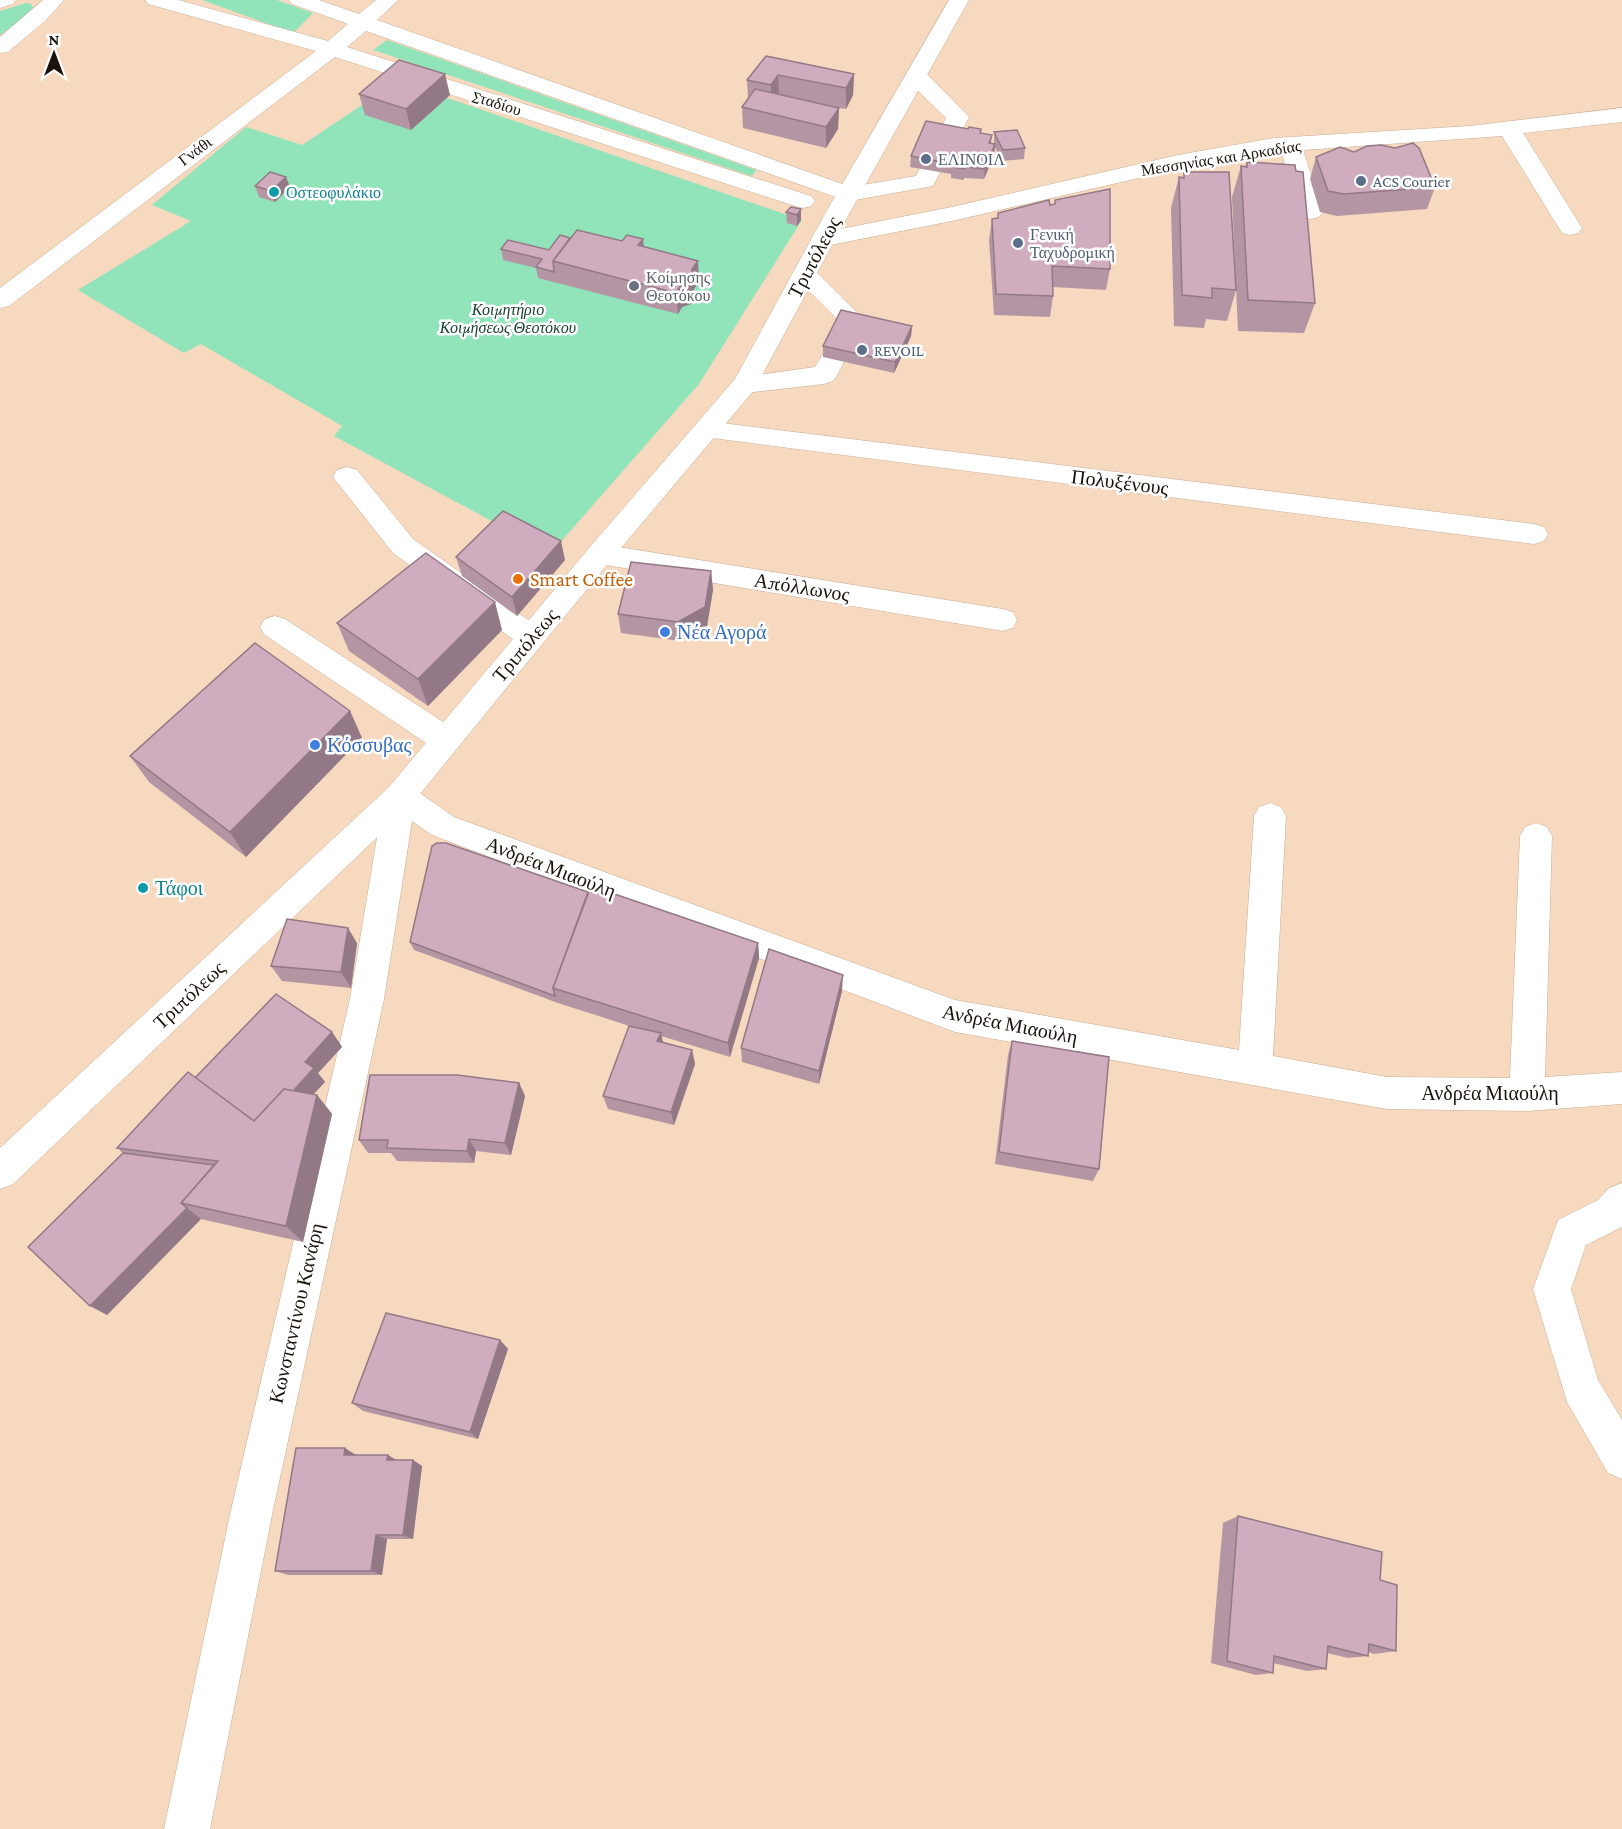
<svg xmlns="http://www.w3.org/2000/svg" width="1622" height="1829" font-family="'Crimson Pro',serif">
	<rect width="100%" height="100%" fill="#f6d9bf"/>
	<!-- green -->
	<g fill="#91e3ba">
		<polygon points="202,0 277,0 313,13 293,33"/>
		<polygon points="26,3 31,4 34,9 31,13 0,35 0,11"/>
		<polygon points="387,40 756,170 752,176 373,50"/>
		<polygon points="398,81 802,220 699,384 551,553 334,436 342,426 201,344 184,353 78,290 191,221 152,205 246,127 302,145"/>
	</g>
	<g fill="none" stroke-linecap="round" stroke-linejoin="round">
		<defs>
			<g id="minor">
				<polygon points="0,0 16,0 13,4 0,8"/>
				<polygon points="43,0 64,0 45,21 8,52 0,53 0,37"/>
				<polygon points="145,0 178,0 328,41 348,24 292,4 289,0 319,0 359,14 376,0 398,0 377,20 851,187 916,176 946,118 908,81 905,76 908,71 916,70 924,71 969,117 933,186 849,201 841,199 366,31 347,47 811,196 815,201 811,206 803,208 795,206 335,57 9,306 0,308 0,288 316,51 148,4"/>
				<polygon points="1622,108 1622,122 1523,133 1582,228 1578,233 1570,235 1562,233 1502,136 1303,150 1323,212 1319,217 1311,219 1303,217 1299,212 1281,151 1178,169 952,221 825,246 817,244 813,239 817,234 825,232 952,207 1178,155 1274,138 1470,126"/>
				<polygon points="806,268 815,271 866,321 837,375 833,381 824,384 745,393 736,390 732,384 736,378 815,367 841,323 794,276 797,271"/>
				<polygon points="706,421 1534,524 1544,527 1548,534 1544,541 1534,544 697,436 693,430 697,424"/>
				<polygon points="347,467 357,470 413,539 541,629 546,637 541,645 531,648 521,645 393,553 333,477 337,470"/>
				<polygon points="600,544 1003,609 1013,612 1017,620 1013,628 1003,631 600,564 590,561 586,554 590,547"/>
				<polygon points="275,616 285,619 457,731 461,740 457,749 446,752 435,749 265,635 260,627 265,619"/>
				<polygon points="400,783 411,787 454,817 955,1000 1239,1050 1254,816 1259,807 1270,803 1281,807 1286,816 1273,1056 1387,1077 1510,1078 1520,836 1525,827 1536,823 1547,827 1552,836 1545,1077 1622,1072 1622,1104 1527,1111 1387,1109 955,1032 432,835 412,821 384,999 273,1510 210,1829 164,1829 231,1510 350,999 384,796 389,787"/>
				<polygon points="1622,1183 1622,1227 1586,1245 1571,1289 1598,1380 1622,1420 1622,1479 1608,1473 1567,1402 1533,1289 1558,1220 1598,1200 1609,1188"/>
			</g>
			<polygon id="major" points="949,0 969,0 850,212 754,390 610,561 411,805 13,1184 0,1189 0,1148 389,787 590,547 735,379 826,212"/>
		</defs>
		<!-- minor casing -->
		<use href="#minor" stroke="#c9ae95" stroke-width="1"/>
		<!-- major casing -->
		<use href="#major" stroke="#c9ae95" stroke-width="1"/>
		<!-- minor -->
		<use href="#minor" fill="#fff" fill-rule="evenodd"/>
		<!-- major -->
		<use href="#major" fill="#fff" fill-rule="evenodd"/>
	</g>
	<!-- wall -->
	<g fill="#b395a3">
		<polygon points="766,56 854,74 853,95 846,109 839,108 838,129 826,148 743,128 742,107 748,99 747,80"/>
		<polygon points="359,94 450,95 411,130 365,115"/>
		<polygon points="994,132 1025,148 1024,159 1001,161 995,147 994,155 984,179 964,178 964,180 951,178 951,174 910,167 911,156 981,133 992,135 991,144 994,144"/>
		<polygon points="1316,157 1435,187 1427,209 1337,216 1320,212 1310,179"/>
		<polygon points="1247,162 1315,303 1304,333 1238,331 1232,197 1241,166 1245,167"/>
		<polygon points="1184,172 1236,290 1227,321 1206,319 1204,328 1174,326 1171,208 1179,177 1183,177"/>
		<polygon points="255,186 290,187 275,202 259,197"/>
		<polygon points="1050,205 1110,269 1106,290 1053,287 1053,296 1050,317 994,315 989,240 992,219 997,218"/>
		<polygon points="801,209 801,220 797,226 787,223 786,212"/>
		<polygon points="570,238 643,247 699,282 694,289 695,297 691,304 682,307 678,314 538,278 536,268 503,260 501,249 549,250"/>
		<polygon points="912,326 911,336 894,373 823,357 823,346"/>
		<polygon points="456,557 565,560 517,616 462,576"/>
		<polygon points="711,571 713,590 707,626 681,641 621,633 618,614"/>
		<polygon points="337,623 502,630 428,706 349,651"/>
		<polygon points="350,711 362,738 246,857 149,782 130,756"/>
		<polygon points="588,892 758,943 759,958 730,1057 661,1036 663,1042 692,1050 695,1064 674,1125 608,1109 603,1096 636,1028 558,1003 414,950 410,942"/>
		<polygon points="357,943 351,988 282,981 271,966"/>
		<polygon points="842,991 819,1084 742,1062 741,1048"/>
		<polygon points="332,1032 342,1047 318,1073 325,1082 313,1094 317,1095 332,1114 303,1242 201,1219 107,1315 123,1153 117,1148 195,1078"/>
		<polygon points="1012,1041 1099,1169 1093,1181 995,1164 1008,1055"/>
		<polygon points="519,1083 525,1096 511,1155 476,1151 474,1163 397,1161 391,1153 368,1153 359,1140"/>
		<polygon points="500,1340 508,1349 478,1439 363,1411 352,1403"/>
		<polygon points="355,1455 396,1460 413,1460 422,1466 413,1539 387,1539 382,1575 288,1575 275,1571"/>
		<polygon points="1238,1516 1380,1580 1396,1651 1374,1654 1368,1652 1368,1656 1348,1658 1327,1653 1326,1669 1307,1671 1273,1663 1273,1673 1256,1675 1211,1663 1223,1523"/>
	</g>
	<!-- shaded-wall -->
	<g fill="#927985">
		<polygon points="445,74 450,95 411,130 406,109"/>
		<polygon points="854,74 853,95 846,109 846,88"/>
		<polygon points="778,75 779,96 771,106 771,85"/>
		<polygon points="839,108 838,129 826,148 826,127"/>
		<polygon points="995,144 994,155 984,179 985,169"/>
		<polygon points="286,177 290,187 275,202 271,191"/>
		<polygon points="801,209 801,220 797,226 797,215"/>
		<polygon points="643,239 645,260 638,245"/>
		<polygon points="698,261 699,282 694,289 695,297 691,304 682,307 678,314 676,293"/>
		<polygon points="912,326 911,336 894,373 895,362"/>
		<polygon points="561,541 565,560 517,616 512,597"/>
		<polygon points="711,571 713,590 707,626 681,641 678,622"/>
		<polygon points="495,602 502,630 428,706 418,679"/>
		<polygon points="350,711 362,738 246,857 230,832"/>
		<polygon points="348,928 357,943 351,988 341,972"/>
		<polygon points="758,943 759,958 730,1057 728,1043"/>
		<polygon points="843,975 842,991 819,1084 819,1071"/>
		<polygon points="332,1032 342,1047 318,1073 325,1082 271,1140 305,1062"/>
		<polygon points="661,1033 664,1047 657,1041"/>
		<polygon points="692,1050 695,1064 674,1125 671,1112"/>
		<polygon points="519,1083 525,1096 511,1155 505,1143"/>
		<polygon points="317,1095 332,1114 303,1242 286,1226"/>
		<polygon points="469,1139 476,1151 474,1163 467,1151"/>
		<polygon points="187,1208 201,1219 107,1315 90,1306"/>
		<polygon points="500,1340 508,1349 478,1439 470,1432"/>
		<polygon points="345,1448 356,1455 344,1455"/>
		<polygon points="388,1455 398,1461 387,1460"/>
		<polygon points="413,1460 422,1466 413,1539 403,1535"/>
		<polygon points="376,1535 387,1539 382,1575 371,1571"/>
	</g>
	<!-- building -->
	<g fill="#d0adbe" stroke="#927985" stroke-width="1.5">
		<polygon points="766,56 854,74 846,88 778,75 771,85 747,80"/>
		<polygon points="399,60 445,74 406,109 359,94"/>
		<polygon points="755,89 839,108 826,127 742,107"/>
		<polygon points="926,121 968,129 969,127 981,129 980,133 992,135 989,143 995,144 985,169 966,167 965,169 952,167 953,164 911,156"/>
		<polygon points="1017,130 1025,148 1003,150 994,132"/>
		<polygon points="1413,143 1419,148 1435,187 1344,194 1328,191 1316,157 1340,147 1354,152 1367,146 1381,145 1395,148"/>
		<polygon points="1247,162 1295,165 1296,171 1303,172 1315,303 1248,300 1241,166 1247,167"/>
		<polygon points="270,172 286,177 271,191 255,186"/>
		<polygon points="1184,172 1229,172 1236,290 1212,288 1212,298 1182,295 1179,177 1184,178"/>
		<polygon points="1110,189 1110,269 1052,266 1053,296 996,294 992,219 998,218 998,213 1049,200 1050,205 1055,204 1055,200"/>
		<polygon points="791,207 801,209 797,215 786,212"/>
		<polygon points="577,230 622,241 627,235 643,239 638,245 698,261 692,269 693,276 689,283 680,286 676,293 553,261"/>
		<polygon points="560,235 570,238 553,261 554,272 536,267 542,259 501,249 508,240 549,250"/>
		<polygon points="841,310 912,326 895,362 823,346"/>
		<polygon points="503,511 561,541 512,597 456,557"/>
		<polygon points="426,553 495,602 418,679 337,623"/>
		<polygon points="631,562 711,571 705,607 678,622 618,614"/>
		<polygon points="255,643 350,711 230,832 130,756"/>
		<polygon points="437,843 446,843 588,892 553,988 555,996 410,942 432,846"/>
		<polygon points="591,886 758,943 728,1043 553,988"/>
		<polygon points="287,919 348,928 341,972 271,966"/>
		<polygon points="769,949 843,975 819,1071 741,1048"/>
		<polygon points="276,994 332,1032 305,1062 314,1068 293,1091 284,1089 254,1121 195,1078"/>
		<polygon points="629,1026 661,1033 657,1041 692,1050 671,1112 603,1096"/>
		<polygon points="1012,1041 1109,1057 1099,1169 999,1152"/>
		<polygon points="188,1072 254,1121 284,1089 317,1095 286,1226 181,1203 218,1161 117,1148"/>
		<polygon points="370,1075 457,1075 519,1083 505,1143 469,1139 467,1151 387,1148 388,1140 359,1140"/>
		<polygon points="123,1153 214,1165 181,1203 187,1208 90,1306 28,1247"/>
		<polygon points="386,1313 500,1340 470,1432 352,1403"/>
		<polygon points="296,1448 345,1448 344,1455 388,1455 387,1460 413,1460 403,1535 376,1535 371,1571 275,1571"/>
		<polygon points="1238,1516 1382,1552 1380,1580 1397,1585 1396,1651 1369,1644 1368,1656 1328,1646 1326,1669 1274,1656 1273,1673 1227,1661"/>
	</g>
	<!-- markers -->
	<g fill="#5c6f8a" stroke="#fff" stroke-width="2">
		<circle cx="926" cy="159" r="6"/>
		<circle cx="1361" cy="181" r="6"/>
		<circle cx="1018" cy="243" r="6"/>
		<circle cx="862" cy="350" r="6"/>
	</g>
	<g fill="#0f9aa8" stroke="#fff" stroke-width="2">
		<circle cx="274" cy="192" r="6"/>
		<circle cx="143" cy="888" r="6"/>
	</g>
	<circle fill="#6b7280" stroke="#fff" stroke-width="2" cx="634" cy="286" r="6"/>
	<circle fill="#e8710a" stroke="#fff" stroke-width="2" cx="518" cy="579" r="6"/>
	<g fill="#3f7fe0" stroke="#fff" stroke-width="2">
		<circle cx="665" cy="632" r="6"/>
		<circle cx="315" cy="745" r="6"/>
	</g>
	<g text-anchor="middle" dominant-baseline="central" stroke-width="5" stroke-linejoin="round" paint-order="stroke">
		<!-- far-street labels -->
		<g font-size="16" fill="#1b1209" stroke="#fff">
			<text transform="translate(497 103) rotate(18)">Σταδίου</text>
			<text transform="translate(195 151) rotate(-37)">Γνάθι</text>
			<text transform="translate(1221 158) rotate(-9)">Μεσσηνίας και Αρκαδίας</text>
		</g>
		<!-- far-service labels -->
		<g font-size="16" fill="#4e5e75" stroke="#fff" text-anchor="start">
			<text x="938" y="159">ΕΛΙΝΟΙΛ</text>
			<text x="1373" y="181">ACS Courier</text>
			<text x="1030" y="234">Γενική<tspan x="1030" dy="18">Ταχυδρομική</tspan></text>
			<text x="874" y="350">REVOIL</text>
		</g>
		<!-- far-culture labels -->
		<g font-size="16" fill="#0d838f" stroke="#fff" text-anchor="start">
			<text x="286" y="192">Οστεοφυλάκιο</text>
		</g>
		<!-- far-worship labels -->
		<g font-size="16" fill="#5b616d" stroke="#fff" text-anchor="start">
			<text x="646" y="277">Κοίμησης<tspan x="646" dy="18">Θεοτόκου</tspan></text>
		</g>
		<!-- far-park labels -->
		<g font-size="16" font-style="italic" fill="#163e2c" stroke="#fff">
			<text x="508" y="309">Κοιμητήριο<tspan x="508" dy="18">Κοιμήσεως Θεοτόκου</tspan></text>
		</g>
		<!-- street labels -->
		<g font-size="20" fill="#1b1209" stroke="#fff">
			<text transform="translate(814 257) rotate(-62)">Τριπόλεως</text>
			<text transform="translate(1120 482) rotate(7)">Πολυξένους</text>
			<text transform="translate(802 587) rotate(9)">Απόλλωνος</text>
			<text transform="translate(525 645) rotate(-50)">Τριπόλεως</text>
			<text transform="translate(551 867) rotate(21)">Ανδρέα Μιαούλη</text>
			<text transform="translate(189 995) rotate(-43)">Τριπόλεως</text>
			<text transform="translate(1010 1024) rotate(11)">Ανδρέα Μιαούλη</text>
			<text x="1490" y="1093">Ανδρέα Μιαούλη</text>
			<text transform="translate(296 1313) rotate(-77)">Κωνσταντίνου Κανάρη</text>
		</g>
		<!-- food labels -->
		<g font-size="20" fill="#c56008" stroke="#fff" text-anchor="start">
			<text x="530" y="579">Smart Coffee</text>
		</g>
		<!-- shop labels -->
		<g font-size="20" fill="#366cbe" stroke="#fff" text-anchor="start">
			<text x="677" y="632">Νέα Αγορά</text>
			<text x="327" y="745">Κόσσυβας</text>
		</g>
		<!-- culture labels -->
		<g font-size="20" fill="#0d838f" stroke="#fff" text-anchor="start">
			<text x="155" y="888">Τάφοι</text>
		</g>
	</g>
	<!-- north arrow -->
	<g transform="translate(54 54)" stroke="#ffffff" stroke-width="4.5" paint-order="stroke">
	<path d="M0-4.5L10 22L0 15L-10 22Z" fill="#1b1209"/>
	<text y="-9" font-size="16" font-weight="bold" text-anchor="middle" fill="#1b1209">N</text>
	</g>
</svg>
